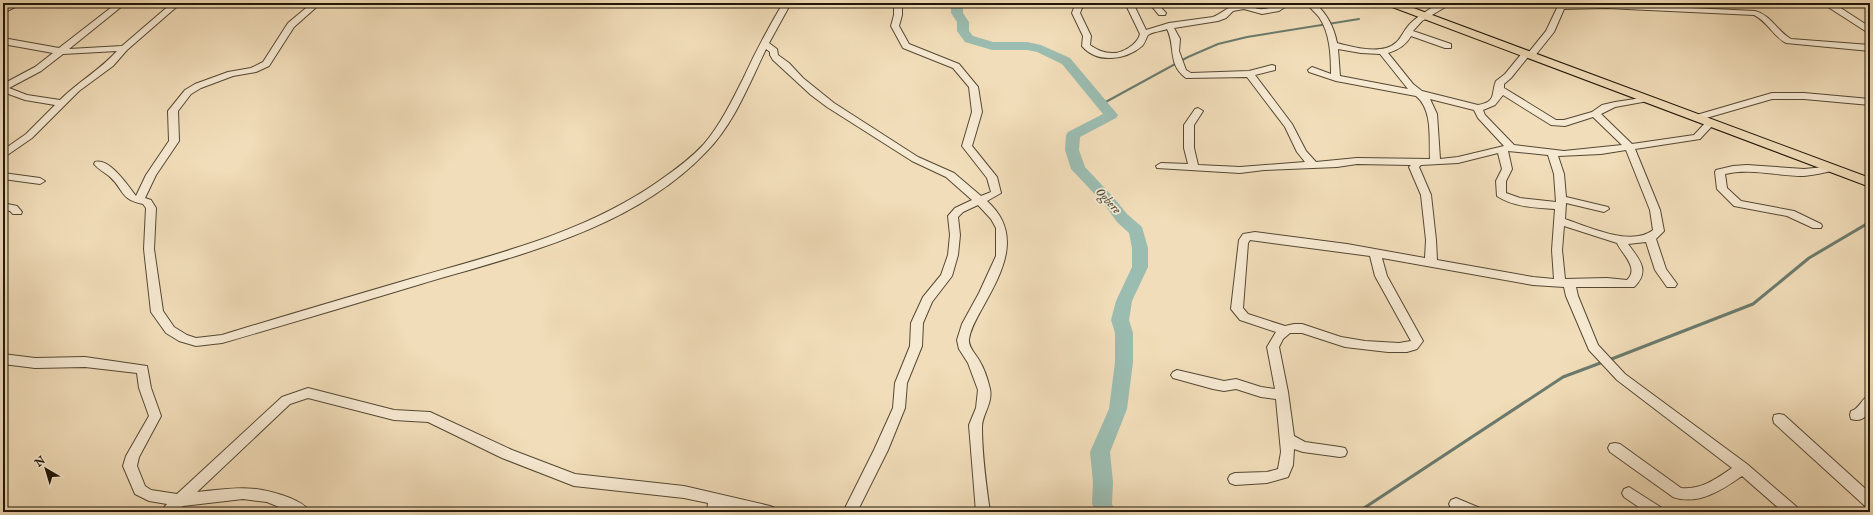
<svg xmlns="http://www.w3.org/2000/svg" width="1873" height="515" font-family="'IM FELL English',serif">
	<rect width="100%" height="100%" fill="#f1ddb9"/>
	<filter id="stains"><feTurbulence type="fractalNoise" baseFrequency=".005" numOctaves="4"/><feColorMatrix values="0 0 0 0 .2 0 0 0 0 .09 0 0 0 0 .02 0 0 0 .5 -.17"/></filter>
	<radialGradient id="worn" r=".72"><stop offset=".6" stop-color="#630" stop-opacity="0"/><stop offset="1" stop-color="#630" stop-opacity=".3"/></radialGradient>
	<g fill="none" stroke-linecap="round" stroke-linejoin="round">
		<!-- stream-far1 -->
		<g stroke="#6a7a6c" stroke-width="2">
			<polyline points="1102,104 1188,57 1218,44 1247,37 1359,19"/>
			<polyline points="1869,223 1870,222"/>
		</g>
		<!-- stream -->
		<g stroke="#6a7a6c" stroke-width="3">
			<polyline points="1609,360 1753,304 1809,258 1870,222"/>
			<polyline points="1358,512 1563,377 1603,362"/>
		</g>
		<!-- river -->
		<polygon fill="#9bbcb0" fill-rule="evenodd" points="951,3 963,3 963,13 969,22 969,31 973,36 993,42 1027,42 1041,45 1070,58 1118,115 1116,118 1080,137 1079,150 1085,167 1114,198 1127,214 1142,227 1148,248 1148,267 1132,301 1129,320 1133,333 1133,362 1127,409 1110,452 1113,482 1112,504 1116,512 1096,512 1092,504 1093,482 1090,452 1109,409 1115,362 1115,333 1111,320 1116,301 1132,267 1132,248 1129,233 1117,222 1104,204 1071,169 1065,150 1066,135 1068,132 1103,114 1062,64 1037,52 1027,50 992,50 965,42 957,31 957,22 951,13"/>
		<defs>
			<g id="minor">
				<polygon points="13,3 23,3 3,13 3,8"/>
				<path d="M117 3H126L69 49 122 46 172 3H181L127 50 113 66 79 91 32 138 3 158V150L26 134 55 105 25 100 3 92V84L35 67 53 53 3 44V38L59 48ZM117 51C100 70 78 82 60 100L27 95 9 88 41 71 63 54Z"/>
				<path d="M312 3H321L294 27 269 66 256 72 233 76 201 88 191 94 178 111 179 141 156 175 145 198 151 200 156 208 154 249 163 311 174 327 187 335 196 338 222 335C287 315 352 296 417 277 501 253 586 232 659 181 675 170 691 158 704 144 720 125 732 101 743 79 755 53 768 28 783 3H791L769 43 777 49 778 55 789 63 803 78 834 103 918 157 954 173 981 196 991 192 987 178 962 146 972 112 969 87 953 68 903 48 891 26 894 15V3H902V15L899 26 909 44 959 64 978 87 982 112 972 146 997 177 1001 193 987 201C1023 233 1003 271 984 305 978 316 971 327 969 339 968 347 975 353 979 360 984 368 988 380 990 389 993 403 982 415 982 427 982 455 986 484 990 512H976L969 425 976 408 978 390 968 363 959 349 957 340 962 324 979 293 996 256V228L991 219 978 205 963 212 958 217 960 235 958 255 952 276 932 302 923 323 922 346 907 383 905 408 888 450 857 512H843L874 450 893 408 895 383 910 346 911 323 923 297 941 275 948 255 950 235 948 216 955 208 972 200 946 177 912 161 827 107 811 95 773 60 770 55V52L766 49C749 84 734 124 706 152 633 229 519 255 421 284 355 304 288 324 222 343L196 346 179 341 166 333 151 312 144 249 146 208 143 204C119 199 125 190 109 176 104 172 98 169 94 164L95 162C110 158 128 186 136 196L146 175 169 141 168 111 185 90 195 84 228 72 251 68 263 62 288 23Z"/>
				<path d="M1079 3H1089L1082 8 1080 13 1091 36 1090 45C1097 50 1104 53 1112 53 1122 54 1138 44 1140 34L1125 3H1133L1146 30 1169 23 1213 17C1225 12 1230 3 1245 5 1251 6 1257 10 1264 9 1274 8 1279 3 1291 3L1279 11 1262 14 1244 9 1233 11 1226 18 1218 21 1174 28 1180 39 1179 51 1186 70 1191 73 1249 71 1272 65 1275 66V70L1255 75 1292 124 1306 151 1316 162 1357 158 1430 159C1429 138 1433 110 1416 96L1336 81 1309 72 1308 70 1312 67 1331 74C1331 55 1330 33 1319 17 1315 12 1310 8 1306 3H1315C1327 14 1334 27 1337 43 1352 47 1371 52 1386 48 1400 44 1401 34 1409 25 1415 18 1434 5 1443 3 1445 2 1449 3 1452 3L1422 21 1413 31 1451 44V48H1445L1411 36C1406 45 1398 50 1388 53L1413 84 1422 91 1478 105C1497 102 1491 93 1496 81L1505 74 1523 52H1529L1546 31 1557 8 1550 3 1563 5 1606 4 1755 11C1771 15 1777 31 1791 39L1870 45V51L1786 43C1773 36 1767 21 1754 15L1606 8 1564 9 1554 32 1534 57H1528L1511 78 1504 84V88L1556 120H1564L1592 112 1602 105 1615 102 1648 97 1650 99 1648 101 1615 107 1601 114 1632 144 1694 135 1707 121H1713L1715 123 1713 125 1700 139 1635 149 1660 210 1664 231 1656 239 1666 269 1677 284 1675 287H1667L1655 270 1646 242 1628 244C1639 259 1651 271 1634 287H1576L1578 296 1598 345 1625 374 1747 464 1798 508 1800 512H1783L1742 476C1722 490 1698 506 1673 497L1610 452 1608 448 1610 444 1615 443 1620 444 1681 488C1701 490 1716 479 1732 468L1617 380 1589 350 1566 296 1564 287 1533 285 1382 258 1387 276 1423 341 1417 349 1407 352H1388L1345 347 1302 333H1290L1283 339 1279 347 1288 392 1294 436 1305 442 1340 447 1345 448 1347 452 1345 456 1340 457 1303 452 1294 449 1293 465 1288 477 1267 483 1235 485 1230 483 1228 479 1230 475 1235 473 1267 472 1278 469 1281 452 1276 399 1261 397 1236 389 1224 391 1213 389 1173 378 1171 375 1173 372 1177 370 1224 381 1236 379 1261 387 1275 389 1267 347 1276 332 1240 320 1231 309 1239 240 1243 234 1255 232 1347 244 1425 258 1426 240 1421 195 1409 167 1411 165 1357 164 1337 167 1264 170 1240 173 1157 168 1156 166 1161 163 1188 164 1184 148V125L1195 109 1198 108 1203 111 1194 125V148L1198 165 1240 167 1305 162 1297 152 1285 127 1247 77 1186 78C1167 64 1176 47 1167 29 1162 31 1152 32 1148 35 1146 38 1145 43 1142 46 1126 60 1097 64 1082 46L1083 36 1072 13 1075 5ZM1338 49 1361 53 1380 54 1408 89 1340 76ZM1503 95 1551 125 1565 126 1593 117 1622 145 1564 151 1514 145 1485 115 1483 110 1495 105ZM1430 99 1474 110 1478 118 1504 146 1458 157 1440 159 1437 114ZM1626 150 1650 210 1653 230C1631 247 1589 227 1565 219L1566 203 1604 212 1609 209 1608 207 1566 197 1564 174 1558 156 1601 154ZM1508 151 1548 155 1554 174 1556 202 1520 198 1506 193V181L1512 169ZM1498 153 1502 169 1496 181 1497 196C1513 207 1537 208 1555 209L1552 250 1554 279 1533 277 1437 260 1436 240 1431 195 1419 167 1421 165 1458 163ZM1564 226 1617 243C1621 253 1640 268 1627 280L1607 278 1565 279 1562 250ZM1250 240 1370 256 1375 276 1411 341 1399 343 1365 341 1341 337 1302 324H1294L1285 326 1248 314 1243 308 1248 243Z"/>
				<polygon points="1149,3 1157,3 1166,13 1165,15 1159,15"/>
				<polygon points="1797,3 1833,3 1870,27 1870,34 1828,7 1801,5"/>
				<polygon points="1772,93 1804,93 1870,99 1870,105 1804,99 1772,99 1696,121 1691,118 1693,116"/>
				<path d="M1747 165 1804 169 1835 166 1836 168 1835 170C1824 173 1814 175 1804 176 1777 176 1751 168 1725 174L1727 188 1741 201 1794 211 1821 224 1822 226 1821 228H1813L1787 216 1734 206 1717 189 1715 172 1716 170 1733 166Z"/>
				<polygon points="3,173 40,178 45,181 40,184 3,179"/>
				<polygon points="3,203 17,206 22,212 21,214 13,214 10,211 3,209"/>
				<path d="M3 354 35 358 85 357 147 366 151 388 161 416 139 457 137 466 145 486 151 490 177 494 282 397 308 388 394 410 430 412 512 450 575 474 684 486 770 506 775 508 777 512H744L721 507V512H707L708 503 684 498 574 486 502 458 428 422 394 420 308 398 290 404 197 492C235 488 253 484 290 498 297 501 306 505 310 512H291L267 502 243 499 183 506 176 512H160L167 504 149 501 135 494 123 466 126 456 149 416 139 388 137 373 85 367 35 368 3 364Z"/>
				<path d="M1870 395C1870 407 1869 424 1851 419L1850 415 1851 411C1860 409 1861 398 1870 395Z"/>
				<polygon points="1779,414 1784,415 1870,493 1870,508 1865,506 1774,423 1773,419 1774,415"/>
				<polygon points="1629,487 1662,508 1664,512 1646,512 1624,497 1622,493 1624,489"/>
				<polygon points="1456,498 1480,508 1482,512 1460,512 1451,508 1449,504 1451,500"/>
			</g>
			<polygon id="major" points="1386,3 1400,3 1870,178 1870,187 1387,5"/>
		</defs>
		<!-- minor casing -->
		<use href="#minor" stroke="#554833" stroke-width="2"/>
		<!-- major casing -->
		<use href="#major" stroke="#211606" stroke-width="2"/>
		<!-- minor -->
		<use href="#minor" fill="#f6e9d2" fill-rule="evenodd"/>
		<!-- major -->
		<use href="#major" fill="#f1ddb9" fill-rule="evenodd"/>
	</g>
	<g text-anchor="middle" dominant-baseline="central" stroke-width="3.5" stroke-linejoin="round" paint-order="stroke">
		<!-- water labels -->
		<g font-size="13" font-style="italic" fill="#4c5042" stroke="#f6e9d2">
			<text transform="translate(1108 201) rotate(47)">Ogbere</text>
		</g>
	</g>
	<!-- margin -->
	<rect width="1873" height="515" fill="none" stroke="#f1ddb9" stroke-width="16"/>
	<rect x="4" y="4" width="1865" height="507" fill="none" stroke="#211606" stroke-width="2"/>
	<rect x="8" y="8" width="1857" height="499" fill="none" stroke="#211606"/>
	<!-- north arrow -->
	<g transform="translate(46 469) rotate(322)" stroke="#f6e9d2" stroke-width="3" paint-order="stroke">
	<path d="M0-3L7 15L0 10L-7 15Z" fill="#211606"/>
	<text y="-6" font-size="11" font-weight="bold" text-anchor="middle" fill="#211606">N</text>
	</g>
	<rect width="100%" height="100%" filter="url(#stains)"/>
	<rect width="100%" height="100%" fill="url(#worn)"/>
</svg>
